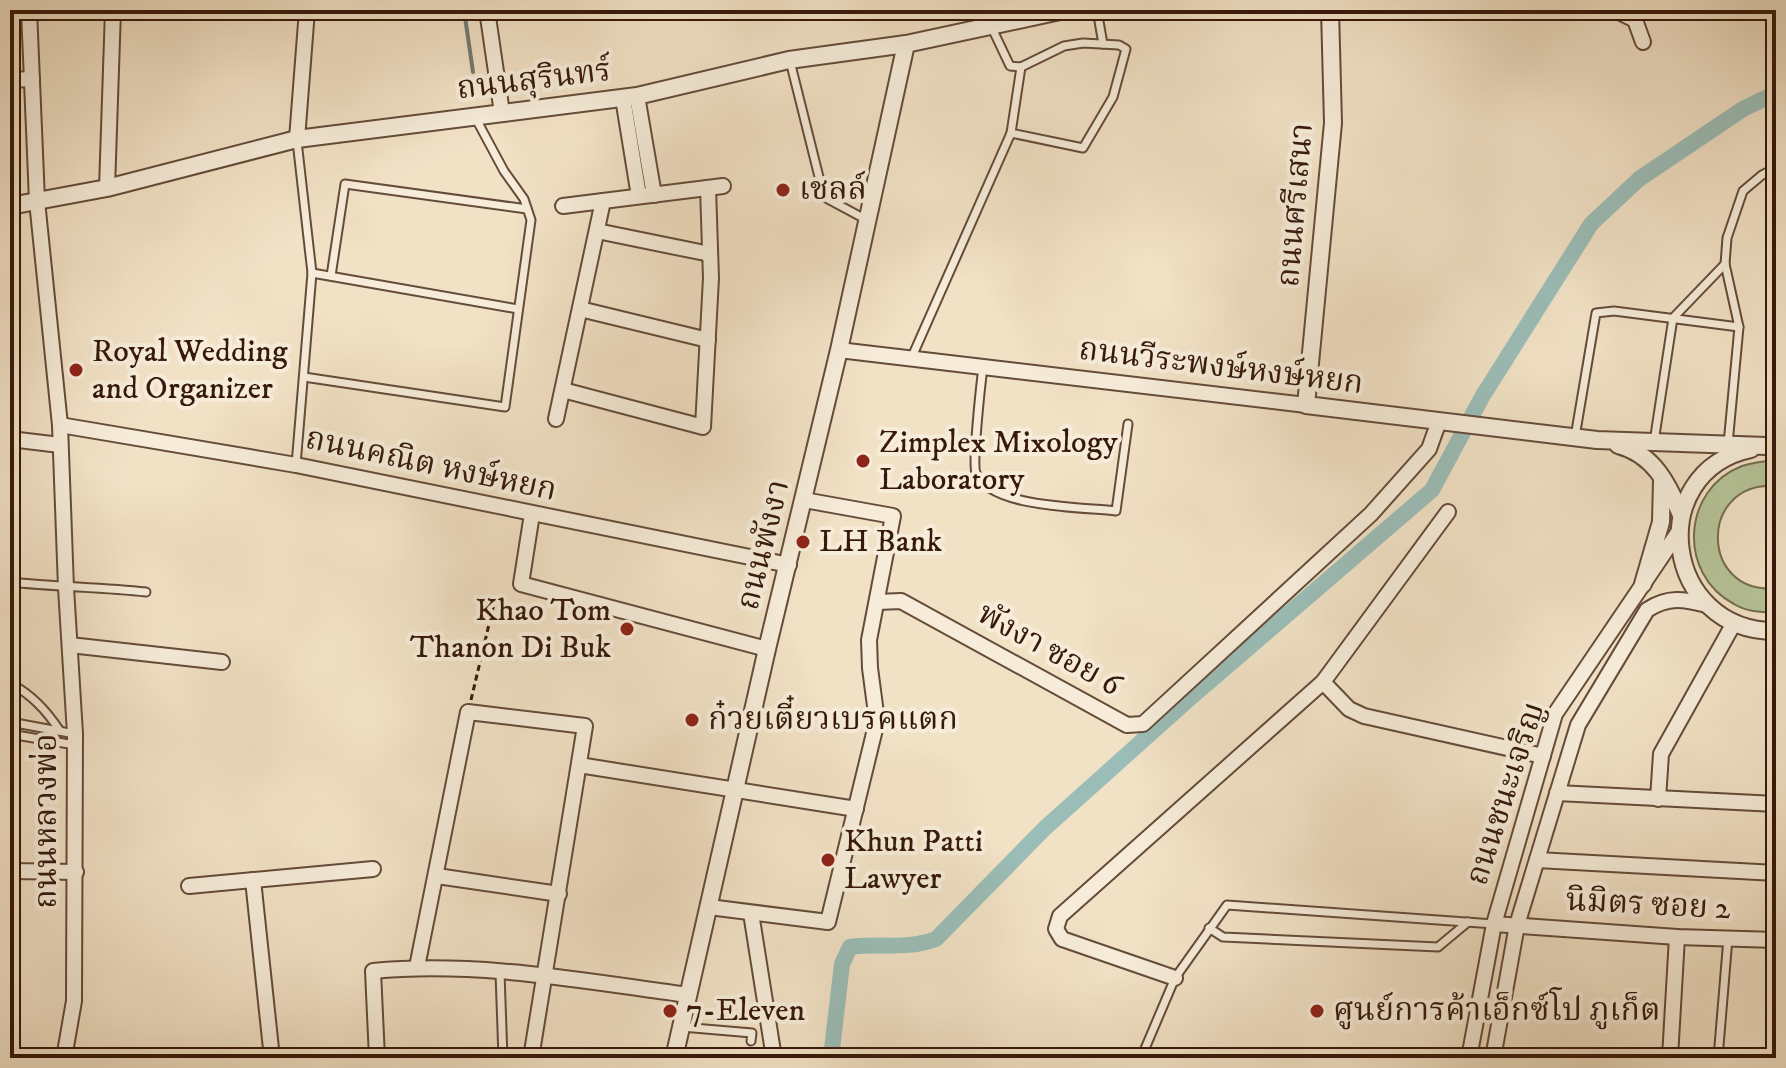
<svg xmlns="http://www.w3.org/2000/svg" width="1786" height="1068" font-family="'IM FELL DW Pica','Noto Serif Thai',serif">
	<rect width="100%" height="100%" fill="#f1e1c5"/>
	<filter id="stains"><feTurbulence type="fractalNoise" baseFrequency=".0025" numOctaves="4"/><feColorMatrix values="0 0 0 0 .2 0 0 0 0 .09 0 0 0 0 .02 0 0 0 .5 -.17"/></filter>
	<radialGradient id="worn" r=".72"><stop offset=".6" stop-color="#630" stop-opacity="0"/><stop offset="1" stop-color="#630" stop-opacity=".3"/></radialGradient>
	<!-- green -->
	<path fill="#b6c498" stroke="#766e51" stroke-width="2" d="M1767 461 1776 462V486C1697 481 1700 596 1776 588V613C1761 612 1747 612 1734 604 1677 574 1682 489 1742 466 1750 463 1759 462 1767 461Z"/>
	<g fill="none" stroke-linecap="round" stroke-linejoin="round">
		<!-- stream -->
		<polyline stroke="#737b72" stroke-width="4" points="464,10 473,72"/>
		<!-- canal -->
		<path stroke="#9bbdb7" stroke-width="16" d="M831 1058 842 964 850 947C882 943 906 950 936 939L1045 828 1189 699 1432 490 1482 397 1591 224 1639 179 1743 109 1776 93"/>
		<defs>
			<g id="service">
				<polyline points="1097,10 1103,44"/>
				<polyline points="790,61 824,197 865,219"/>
				<polyline points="1011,133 1021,67"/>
				<polyline points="312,273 518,309"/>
				<polyline points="331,276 345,184 527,209"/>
				<polyline points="911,359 1011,133 1083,148 1113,97 1126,49 1119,45 1083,43 1064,46 1021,67 1010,66 991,26"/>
				<path d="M983 367C981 383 972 463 976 473 990 508 1082 507 1116 511L1128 424"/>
				<polyline points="304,377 505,407 531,220 524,199 504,171 475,117"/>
				<polyline points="1575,437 1596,313 1614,311 1739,327"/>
				<polyline points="1654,442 1673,318 1725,264"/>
				<polyline points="1728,444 1739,327 1725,264 1727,238 1743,191 1762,175 1776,168"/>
				<polyline points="296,465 312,273 297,141"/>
				<path d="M10 582C56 587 101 587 146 592"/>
				<path d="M10 683C32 695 46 710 60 731"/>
				<polyline points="10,722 75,734"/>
				<polyline points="10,734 75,745"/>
				<polyline points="1209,928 1223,937 1438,947 1468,922"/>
				<polyline points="500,973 503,1058"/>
				<polyline points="682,1027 752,1033 751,1041"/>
				<polyline points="1141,1058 1175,978 1227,905 1494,924"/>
				<polyline points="1718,1058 1728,938"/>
			</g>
			<g id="minor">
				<polyline points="29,10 37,201 60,425 66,588 75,734 74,1001 64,1058"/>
				<polyline points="487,10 502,113"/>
				<polyline points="1615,10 1635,20 1643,42"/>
				<polyline points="10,80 32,79"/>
				<polyline points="637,96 654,195"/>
				<polyline points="623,98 639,196"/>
				<polyline points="297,139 307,10"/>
				<polyline points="107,188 113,10"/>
				<polyline points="563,206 723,186"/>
				<polyline points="597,231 710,254"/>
				<polyline points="580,309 708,340"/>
				<polyline points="839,350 1306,405"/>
				<polyline points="563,390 703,427 711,278 708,188"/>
				<polyline points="556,419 603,201"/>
				<polyline points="60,425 296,465 789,565"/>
				<polyline points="10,439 60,445"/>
				<polyline points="532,514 521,584 767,649"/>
				<polyline points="877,602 901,601 1127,725 1143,724 1371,514 1429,449 1439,421"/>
				<polyline points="70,645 222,662"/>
				<polyline points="1323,682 1349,709 1364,716 1543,756"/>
				<polyline points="579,765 856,809"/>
				<polyline points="1557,793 1776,804"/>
				<polyline points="1658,799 1661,754 1734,623"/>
				<polyline points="1537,860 1776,873"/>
				<polyline points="10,871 76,872"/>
				<polyline points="437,876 559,894"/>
				<polyline points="253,880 272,1058"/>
				<polyline points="189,886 373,869"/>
				<polyline points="709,907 828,922 877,721 870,668 869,640 893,516 804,500"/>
				<polyline points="751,913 774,1058"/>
				<polyline points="1494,924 1677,937 1776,940"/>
				<polyline points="417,967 468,712 585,726 531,1058"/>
				<polyline points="1175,978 1062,939 1056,929 1060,916 1323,682 1448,512"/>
				<polyline points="10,1057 17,1058"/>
				<path d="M377 1058 373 971C477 961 584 981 688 995"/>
				<polyline points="1469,1058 1494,924 1555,714 1679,531"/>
				<path d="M1493 1058 1517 925 1578 725 1647 610C1668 596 1684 599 1707 605"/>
				<polyline points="1670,1058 1677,937"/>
			</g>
			<g id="tertiary">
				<polyline points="1330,10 1333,123 1306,405 1597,440 1766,446"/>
				<polyline points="10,206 107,188 297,139 637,96 789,60 906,44 1065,10"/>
				<path d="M1618 445C1653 454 1668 483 1681 515"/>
				<path d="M1751 449C1643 472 1663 632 1776 631"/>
				<polyline points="1643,584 1661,522 1662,480"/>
				<polyline points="674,1058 767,649 839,350 906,44"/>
			</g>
		</defs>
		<!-- service casing -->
		<use href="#service" stroke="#654b39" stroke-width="11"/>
		<!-- minor casing -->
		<use href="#minor" stroke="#654b39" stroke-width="18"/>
		<!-- tertiary casing -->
		<use href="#tertiary" stroke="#654b39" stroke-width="20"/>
		<!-- path -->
		<polyline stroke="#36190a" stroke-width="3" stroke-dasharray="6 4" stroke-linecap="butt" points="471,700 495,599"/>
		<!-- service -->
		<use href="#service" stroke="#f6ecd9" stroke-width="7"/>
		<!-- minor -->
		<use href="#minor" stroke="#f6ecd9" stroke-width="14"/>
		<!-- tertiary -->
		<use href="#tertiary" stroke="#f6ecd9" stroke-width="16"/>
	</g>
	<!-- markers -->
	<g fill="#8f2418" stroke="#f6ecd9" stroke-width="3">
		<circle cx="783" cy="190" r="8"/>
		<circle cx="76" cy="370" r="8"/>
		<circle cx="863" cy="461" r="8"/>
		<circle cx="803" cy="542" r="8"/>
		<circle cx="627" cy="629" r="8"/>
		<circle cx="692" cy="720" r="8"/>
		<circle cx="828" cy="860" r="8"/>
		<circle cx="670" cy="1011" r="8"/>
		<circle cx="1317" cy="1011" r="8"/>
	</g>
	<g text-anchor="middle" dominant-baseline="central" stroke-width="8" stroke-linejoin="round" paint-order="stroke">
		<!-- street labels -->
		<g font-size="32" fill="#36190a" stroke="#f6ecd9">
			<text transform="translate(534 80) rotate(-7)">ถนนสุรินทร์</text>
			<text transform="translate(1296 205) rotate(-85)">ถนนศรีเสนา</text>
			<text transform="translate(1221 367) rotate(7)">ถนนวีระพงษ์หงษ์หยก</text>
			<text transform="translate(431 465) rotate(12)">ถนนคณิต หงษ์หยก</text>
			<text transform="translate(764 545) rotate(-76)">ถนนพังงา</text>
			<text transform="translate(1049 650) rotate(29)">พังงา ซอย 6</text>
			<text transform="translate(1506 794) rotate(-72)">ถนนชนะเจริญ</text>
			<text transform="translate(47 821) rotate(-90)">ถนนหลวงพ่อ</text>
			<text transform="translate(1648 905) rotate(3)">นิมิตร ซอย 2</text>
		</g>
		<!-- poi labels -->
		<g font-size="32" fill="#36190a" stroke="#f6ecd9" text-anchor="start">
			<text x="799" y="190">เชลล์</text>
			<text x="92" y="352">Royal Wedding<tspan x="92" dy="37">and Organizer</tspan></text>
			<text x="879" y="443">Zimplex Mixology<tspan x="879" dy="37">Laboratory</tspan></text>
			<text x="819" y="542">LH Bank</text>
			<text x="611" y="611" text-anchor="end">Khao Tom<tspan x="611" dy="37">Thanon Di Buk</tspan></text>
			<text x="708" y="720">ก๋วยเตี๋ยวเบรคแตก</text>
			<text x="844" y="842">Khun Patti<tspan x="844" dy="37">Lawyer</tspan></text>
			<text x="686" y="1011">7-Eleven</text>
			<text x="1333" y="1011">ศูนย์การค้าเอ็กซ์โป ภูเก็ต</text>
		</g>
	</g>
	<!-- margin -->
	<rect width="1786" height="1068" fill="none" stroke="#f1e1c5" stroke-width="40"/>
	<rect x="12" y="12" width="1762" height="1044" fill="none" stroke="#36190a" stroke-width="4"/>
	<rect x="20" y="20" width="1746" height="1028" fill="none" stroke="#36190a" stroke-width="2"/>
	<rect width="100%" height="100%" filter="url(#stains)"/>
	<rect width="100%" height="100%" fill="url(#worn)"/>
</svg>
